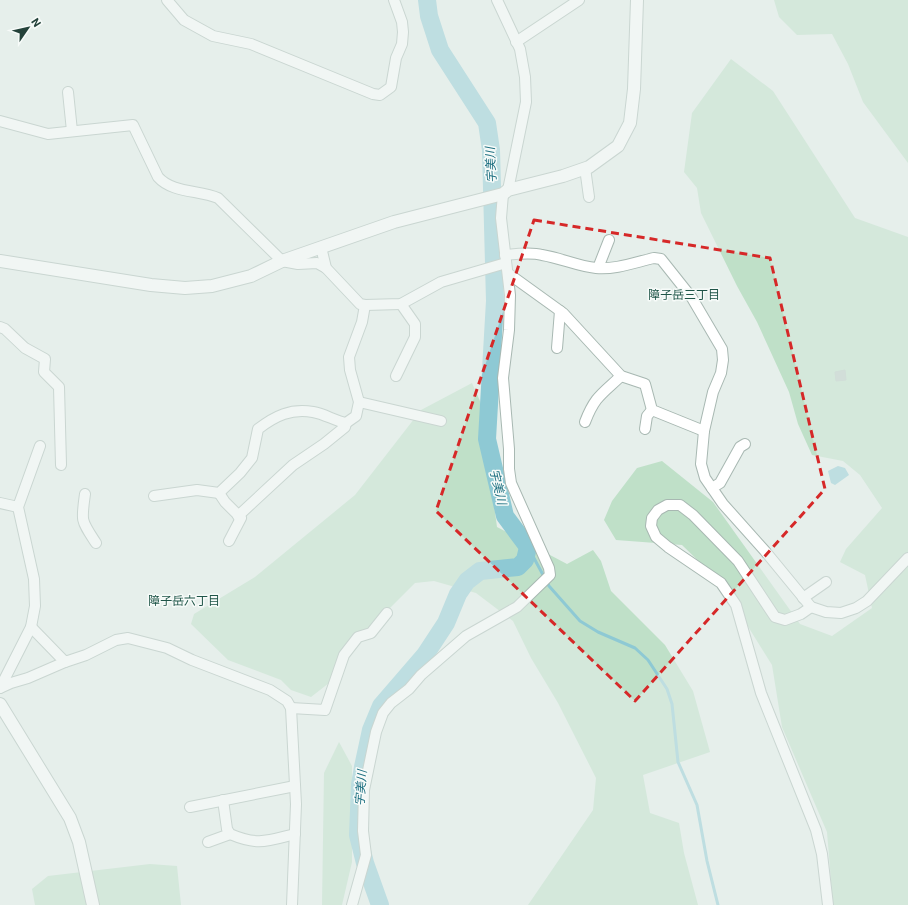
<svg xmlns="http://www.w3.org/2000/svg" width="908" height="905" font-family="Roboto,'Noto Sans JP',sans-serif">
	<rect width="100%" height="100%" fill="#e6efeb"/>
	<!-- green -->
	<g fill="#bfe0c8">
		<polygon points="774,0 908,0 908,163 863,102 848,64 832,34 797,35 779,17"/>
		<polygon points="731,59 773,91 855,218 908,237 908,905 833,905 827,832 782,727 772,665 721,583 682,545 616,540 604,520 612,501 637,468 662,461 713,502 800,624 832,636 872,608 865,575 840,562 846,549 882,508 860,475 843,461 812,455 798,424 789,392 757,322 737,286 701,213 697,188 684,172 692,113"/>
		<polygon points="472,383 480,401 497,527 567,564 593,550 601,561 611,591 665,645 693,691 710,752 643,775 650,813 679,823 684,853 698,905 528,905 593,810 596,778 558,703 531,658 513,621 476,593 434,581 415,583 348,650 329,683 311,697 291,690 281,680 228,660 191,624 194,614 255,577 355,495 421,410"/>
		<polygon points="339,742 352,766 352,862 342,905 322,905 324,773"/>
		<polygon points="150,864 177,866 181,905 35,905 32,889 48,876"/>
	</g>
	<!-- water -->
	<polygon fill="#8ec9d4" points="838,466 845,468 849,475 835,485 831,483 828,471"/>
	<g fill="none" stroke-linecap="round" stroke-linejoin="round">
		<!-- stream -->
		<polyline stroke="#8ec9d4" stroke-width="3" points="528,547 549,586 580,621 598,632 635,648 648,660 667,689 672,704 678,762 697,805 707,861 718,905"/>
		<!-- river -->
		<polyline stroke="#8ec9d4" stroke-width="18" points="380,905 365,863 358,835 360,785 363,767 371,730 381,706 425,655 446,623 458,594 467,581 480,571 518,567 525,560 528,547 505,516 487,439 495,301 491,150 487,123 440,50 429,16 427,0"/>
	</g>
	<!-- building -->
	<polygon fill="#bbcac4" stroke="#b8c9c2" points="845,370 846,380 836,381 835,372"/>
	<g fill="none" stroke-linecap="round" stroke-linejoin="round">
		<defs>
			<g id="minor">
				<polyline points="167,0 184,20 213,36 251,44 373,94 380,95 391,87 396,58 402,44 403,32 402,22 394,0"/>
				<polyline points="497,0 520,49 525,77 526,102 508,190"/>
				<polyline points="516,42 579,0"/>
				<polyline points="68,92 72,131"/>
				<path d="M0 121 48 134 133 125 158 177C172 193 199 190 218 198L282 261 298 264 317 263 326 268"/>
				<polyline points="585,168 589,197"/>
				<polyline points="321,247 326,268 360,304 365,305 401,304 441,282 506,263"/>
				<path d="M505 255C516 254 531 252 542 255 561 258 577 266 596 268 615 270 636 262 654 258L661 259 692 298 722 349 723 360 721 373 713 392 704 431 701 464 705 478 723 504 765 551 811 607 826 612 841 613 856 608 867 601 908 558"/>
				<polyline points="598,268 609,240"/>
				<polyline points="509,274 563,313 621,376 645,384 652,410 704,431"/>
				<polyline points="0,327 5,329 25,348 45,359 44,372 59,387 61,465"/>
				<polyline points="557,348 560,311"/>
				<polyline points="396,376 415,337 415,324 401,304"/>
				<polyline points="359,402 441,421"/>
				<path d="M585 422C595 396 602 394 621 376"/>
				<polyline points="645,429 647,416 652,410"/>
				<polyline points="712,488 720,483 740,447 745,444"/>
				<polyline points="219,493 225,502 241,518 229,541"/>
				<path d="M85 494C81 522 81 520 96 543"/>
				<path d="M154 496 197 490 219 493 240 473 252 458 258 429C275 416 291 408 313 412 325 414 335 421 346 423L356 416 359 402 350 370 349 357 362 322 365 305"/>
				<polyline points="0,503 18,507"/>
				<polyline points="238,516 293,465 324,444 345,427 346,423"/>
				<polyline points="803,598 826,582"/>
				<polyline points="811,607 801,614 785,620 775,617 738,561 693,515 680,505 667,505 658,510 652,518 651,526 656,537 668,547 721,583 736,605 761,693 816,830 822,854 828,905"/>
				<polyline points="31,627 65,662 86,655 116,640 128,638 167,648 192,660 270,690 287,701 291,708 296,804 292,905"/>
				<polyline points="0,688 31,627 35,606 34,579 18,507 40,446"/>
				<polyline points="0,688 11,683 28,678 65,662"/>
				<polyline points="291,708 325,710 344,655 358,637 371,633 387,613"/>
				<path d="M223 800 227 829 230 834C258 846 267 841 295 834"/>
				<polyline points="190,807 295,786"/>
				<polyline points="208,842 230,834"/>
				<polyline points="352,905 366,855 363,831 364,790 376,732 383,713 391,703 409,689 421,675 466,636 517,607 550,575 549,568 511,483 509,469 509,449 503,378 509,330 510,295 501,218 503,194"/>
			</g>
			<g id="tertiary">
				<polyline points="0,261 151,285 185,288 212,286 251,276 282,261 394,222 503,194 508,190 563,176 589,167 618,146 630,123 634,89 637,0"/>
				<polyline points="0,704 70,818 79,842 93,905"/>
			</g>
		</defs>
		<!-- minor casing -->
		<use href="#minor" stroke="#a8b8b2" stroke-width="12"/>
		<!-- tertiary casing -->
		<use href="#tertiary" stroke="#a8b8b2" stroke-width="14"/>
		<!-- minor -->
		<use href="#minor" stroke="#fff" stroke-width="10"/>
		<!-- tertiary -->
		<use href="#tertiary" stroke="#fff" stroke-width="12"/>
	</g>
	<!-- marked area -->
	<path d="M0 0H908V905H0ZM534 220 770 258 825 489 635 701 436 511Z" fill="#e6efeb" fill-opacity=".55" fill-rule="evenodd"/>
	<path fill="none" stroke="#d62828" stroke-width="3" stroke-dasharray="8 5" stroke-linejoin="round" d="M534 220 770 258 825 489 635 701 436 511Z"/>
	<g text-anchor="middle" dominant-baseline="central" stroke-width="3" stroke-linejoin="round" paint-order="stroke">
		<!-- water labels -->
		<g font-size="12" font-style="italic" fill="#1c6f80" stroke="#f7fbf9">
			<text transform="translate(491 165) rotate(-93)">宇美川</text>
			<text transform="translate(498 487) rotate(77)">宇美川</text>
			<text transform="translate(361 788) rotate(-86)">宇美川</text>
		</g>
		<!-- neighbourhood labels -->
		<g font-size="12" fill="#1f5548" stroke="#f7fbf9">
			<text x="684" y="295">障子岳三丁目</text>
			<text x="184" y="601">障子岳六丁目</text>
		</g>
	</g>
	<!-- north arrow -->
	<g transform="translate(28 28) rotate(56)" stroke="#f7fbf9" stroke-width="3" paint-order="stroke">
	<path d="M0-3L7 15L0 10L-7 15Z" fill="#24423a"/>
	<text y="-6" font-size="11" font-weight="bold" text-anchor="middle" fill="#24423a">N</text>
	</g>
</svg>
